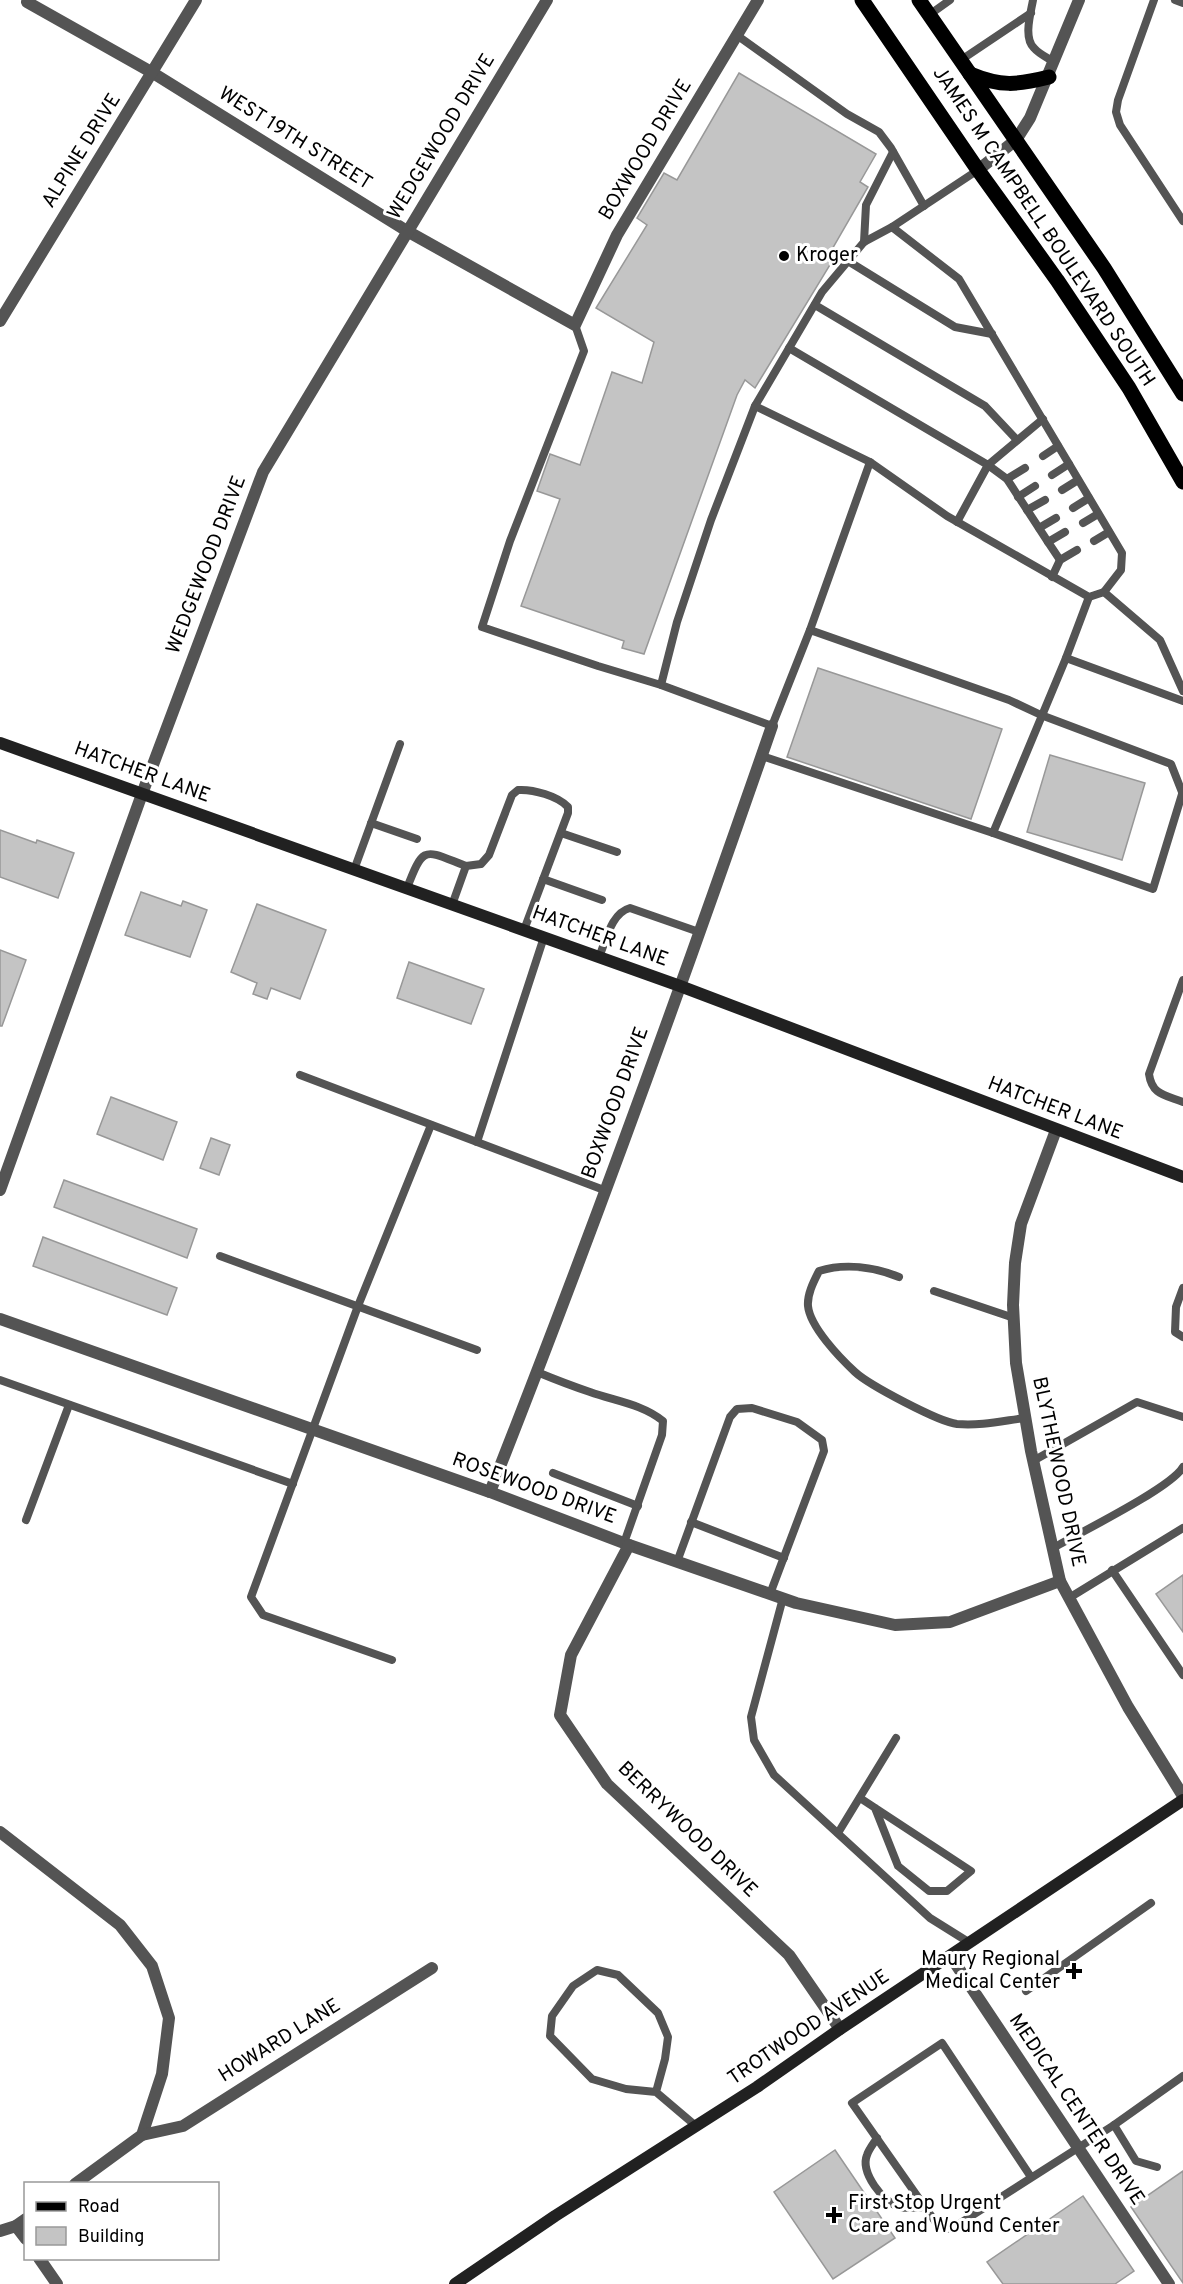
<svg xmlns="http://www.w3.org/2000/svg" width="1183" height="2284" font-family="Overpass,sans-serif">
	<rect width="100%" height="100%" fill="#fff"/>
	<!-- building -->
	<g fill="#c4c4c4" stroke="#989898" stroke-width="1.5">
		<polygon points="739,73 876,154 860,182 868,187 831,251 836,255 755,388 745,380 737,395 644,654 622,648 624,641 521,606 560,499 537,491 550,454 580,465 612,372 642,383 654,342 596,308 647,225 637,218 664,173 677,180"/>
		<polygon points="818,668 1002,729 971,819 787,757"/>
		<polygon points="1050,755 1145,783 1122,860 1027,832"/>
		<polygon points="0,830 36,843 37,840 74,853 58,898 0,877"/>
		<polygon points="141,892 181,906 183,901 207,910 190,957 125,935"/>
		<polygon points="257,904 326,930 300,999 271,988 267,999 253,994 257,983 231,972"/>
		<polygon points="0,950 26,960 2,1026 0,1026"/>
		<polygon points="409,962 484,989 471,1024 397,998"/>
		<polygon points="111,1097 177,1122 163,1160 97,1134"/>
		<polygon points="211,1138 230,1145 219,1175 200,1168"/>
		<polygon points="64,1180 197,1229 187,1258 54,1207"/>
		<polygon points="43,1237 177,1288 167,1315 33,1266"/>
		<polygon points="1183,1575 1183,1632 1156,1594"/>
		<polygon points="835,2150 895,2238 833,2279 774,2192"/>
		<polygon points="1183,2171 1183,2283 1131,2207"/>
		<polygon points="1083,2196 1134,2271 1115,2284 1003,2284 987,2262"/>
	</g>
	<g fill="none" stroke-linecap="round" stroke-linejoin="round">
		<!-- lane -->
		<g stroke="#545454" stroke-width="8">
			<path d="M1033 0C1031 12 1023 38 1034 48 1039 54 1048 58 1054 62"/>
			<polyline points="1154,0 1118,100 1116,112 1120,125 1183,221"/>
			<polyline points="1175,0 1183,3"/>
			<polyline points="929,15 950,0"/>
			<polyline points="738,36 847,114 879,132 891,148 924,206"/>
			<polyline points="961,60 1031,13"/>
			<polyline points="978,170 892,227 959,279 1122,553 1121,570 1104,592 1160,640 1183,691"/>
			<polyline points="892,227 864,242 822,292 755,406 711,520 677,622 661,685 772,726 810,630 1009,700 1041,715 1171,764 1182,792"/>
			<polyline points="864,242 866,205 893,152"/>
			<polyline points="848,261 955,327 992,334"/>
			<polyline points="815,305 985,406 1017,440"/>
			<polyline points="575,325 584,351 510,541 482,627 598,666 661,685"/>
			<polyline points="789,348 988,465 1043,419"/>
			<polyline points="755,406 870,462 947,516 1089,597 1104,592"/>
			<polyline points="1043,456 1058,446"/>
			<polyline points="1052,475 1069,464"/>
			<polyline points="1007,479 1025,468"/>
			<polyline points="1062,490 1078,480"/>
			<polyline points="1018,497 1035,486"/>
			<polyline points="1073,508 1089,498"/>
			<polyline points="1027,510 1045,500"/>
			<polyline points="957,522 988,465 1007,479 1048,542 1065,532"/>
			<polyline points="1083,523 1098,514"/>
			<polyline points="1039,528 1056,518"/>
			<polyline points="1094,541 1109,532"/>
			<polyline points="1048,542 1060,560"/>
			<polyline points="1052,577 1060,560 1077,550"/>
			<polyline points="1089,597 1066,658 993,833 1153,889 1183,791"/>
			<polyline points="810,630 870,462"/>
			<polyline points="1066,658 1183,701"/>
			<polyline points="762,756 993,833"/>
			<polyline points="371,823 417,839"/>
			<polyline points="561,833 617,852"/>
			<polyline points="354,870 400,744"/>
			<polyline points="543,879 602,900"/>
			<path d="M407 888C424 844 424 850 466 866"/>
			<path d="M452 905 466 866 481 864 489 855 512 795 518 790C533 789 558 796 568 807V813L524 930"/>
			<path d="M599 957C606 941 611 913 630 908L699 932"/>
			<path d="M1183 980 1149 1074C1152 1095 1165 1095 1183 1102"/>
			<polyline points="300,1075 604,1190"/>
			<polyline points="477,1142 544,937"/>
			<polyline points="220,1256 477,1350"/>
			<path d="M899 1277C874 1267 845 1263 819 1271 814 1281 807 1294 808 1306 810 1327 840 1358 855 1372 869 1385 939 1422 957 1424 980 1426 1002 1421 1025 1418"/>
			<polyline points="1183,1288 1176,1307 1175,1332 1183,1337"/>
			<polyline points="934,1291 1014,1318"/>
			<path d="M537 1372C554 1379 572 1386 590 1392 615 1401 642 1404 663 1421L662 1435 624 1543"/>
			<polyline points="0,1380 293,1484"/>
			<polyline points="1033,1461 1137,1402 1183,1417"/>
			<polyline points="553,1473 638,1506"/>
			<polyline points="26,1520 69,1405"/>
			<polyline points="691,1522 784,1558"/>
			<path d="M1053 1548C1079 1533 1171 1488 1183 1467"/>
			<polyline points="677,1562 730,1417 737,1409 752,1408 797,1422 822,1440 824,1451 770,1594"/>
			<polyline points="1112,1570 1183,1675"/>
			<polyline points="783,1598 751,1717 754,1740 774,1775 930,1918 970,1943"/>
			<polyline points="1069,1598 1183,1528"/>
			<polyline points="392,1660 263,1615 251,1597 358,1306 431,1125"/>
			<polyline points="860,1798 971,1871 947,1891 929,1891 898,1866 875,1808"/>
			<polyline points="838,1833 896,1738"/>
			<polyline points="1026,1991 1151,1903"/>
			<polyline points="656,2092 626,2089 592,2079 550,2036 552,2016 573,1986 597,1970 618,1975 658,2013 668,2037 665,2059 656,2092 696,2126"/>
			<polyline points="1114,2125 1136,2161 1157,2167"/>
			<path d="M877 2138C874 2143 869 2149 867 2155 860 2172 883 2203 900 2207 908 2209 917 2207 925 2207"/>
			<polyline points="1031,2177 942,2043 852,2103 939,2227 951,2229 1114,2125 1183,2076"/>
		</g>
		<!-- street -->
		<g stroke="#545454" stroke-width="12">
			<polyline points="27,2 153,73 407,231 575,325 617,235 758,0"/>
			<polyline points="978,170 1016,140 1030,118 1079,0"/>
			<polyline points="0,321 196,0"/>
			<polyline points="1056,1130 1021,1224 1015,1263 1013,1305 1016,1363 1031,1451 1060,1581 1128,1707 1183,1796"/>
			<polyline points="0,1190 142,794 263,472 547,0"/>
			<polyline points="0,1319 490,1492 629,1545 796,1603 895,1625 950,1622 1060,1581"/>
			<path d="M490 1492C590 1239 683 983 772 726"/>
			<polyline points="629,1545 571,1655 560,1715 607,1784 789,1955 840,2029"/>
			<polyline points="0,1832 120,1925 152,1966 169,2018 162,2074 142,2135 75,2184"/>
			<polyline points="951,1957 1169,2284"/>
			<polyline points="142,2135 183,2126 432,1968"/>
			<polyline points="16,2226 26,2239"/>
			<polyline points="0,2231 16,2226 26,2219"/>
			<polyline points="39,2258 57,2284"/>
		</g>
		<!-- secondary -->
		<g stroke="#212121" stroke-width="12">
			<polyline points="0,743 680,986 1183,1177"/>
			<polyline points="455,2284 555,2216 757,2087 840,2029 1183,1800"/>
		</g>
		<!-- primary -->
		<g stroke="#000" stroke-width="15">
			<polyline points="862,0 978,170 1057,280 1129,388 1183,482"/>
			<polyline points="919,0 1104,268 1183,394"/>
			<path d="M970 74C1001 87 1017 85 1049 77"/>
		</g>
	</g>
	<!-- markers -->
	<g fill="#000" stroke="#fff" stroke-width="2">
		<circle cx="784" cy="256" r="6"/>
		<path d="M1071 1962h6v6h6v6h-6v6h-6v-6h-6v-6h6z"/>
		<path d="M831 2206h6v6h6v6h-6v6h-6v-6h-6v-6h6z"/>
	</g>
	<g text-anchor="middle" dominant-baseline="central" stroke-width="6" stroke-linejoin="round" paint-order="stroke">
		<!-- street labels -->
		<g font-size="20" fill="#000" stroke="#fff">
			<text transform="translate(442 137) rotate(-59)">WEDGEWOOD DRIVE</text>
			<text transform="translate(295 139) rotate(32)">WEST 19TH STREET</text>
			<text transform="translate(646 150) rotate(-59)">BOXWOOD DRIVE</text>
			<text transform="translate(82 151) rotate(-58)">ALPINE DRIVE</text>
			<text transform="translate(1043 227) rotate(56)">JAMES M CAMPBELL BOULEVARD SOUTH</text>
			<text transform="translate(207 565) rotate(-69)">WEDGEWOOD DRIVE</text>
			<text transform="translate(142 773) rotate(20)">HATCHER LANE</text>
			<text transform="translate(600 937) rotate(20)">HATCHER LANE</text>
			<text transform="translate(616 1103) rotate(-70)">BOXWOOD DRIVE</text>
			<text transform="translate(1055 1109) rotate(21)">HATCHER LANE</text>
			<text transform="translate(1058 1472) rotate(78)">BLYTHEWOOD DRIVE</text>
			<text transform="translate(534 1489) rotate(20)">ROSEWOOD DRIVE</text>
			<text transform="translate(687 1830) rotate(44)">BERRYWOOD DRIVE</text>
			<text transform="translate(809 2028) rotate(-34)">TROTWOOD AVENUE</text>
			<text transform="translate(280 2041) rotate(-32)">HOWARD LANE</text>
			<text transform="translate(1076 2110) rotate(56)">MEDICAL CENTER DRIVE</text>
		</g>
		<!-- poi labels -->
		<g font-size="20" fill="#000" stroke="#fff" text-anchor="start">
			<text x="796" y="256">Kroger</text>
			<text x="1060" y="1960" text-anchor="end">Maury Regional<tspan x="1060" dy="23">Medical Center</tspan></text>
			<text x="848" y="2204">First Stop Urgent<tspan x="848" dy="23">Care and Wound Center</tspan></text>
		</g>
	</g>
	<!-- legend -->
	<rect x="24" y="2182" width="195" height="78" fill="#ffffff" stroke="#999999" stroke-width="1.5"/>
	<rect x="36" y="2202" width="30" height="9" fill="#000000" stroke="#999999" stroke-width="1.5"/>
	<text x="78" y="2212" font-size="18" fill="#000000">Road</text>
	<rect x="36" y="2227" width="30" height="18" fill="#c4c4c4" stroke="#999999" stroke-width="1.5"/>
	<text x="78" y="2242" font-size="18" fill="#000000">Building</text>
</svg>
